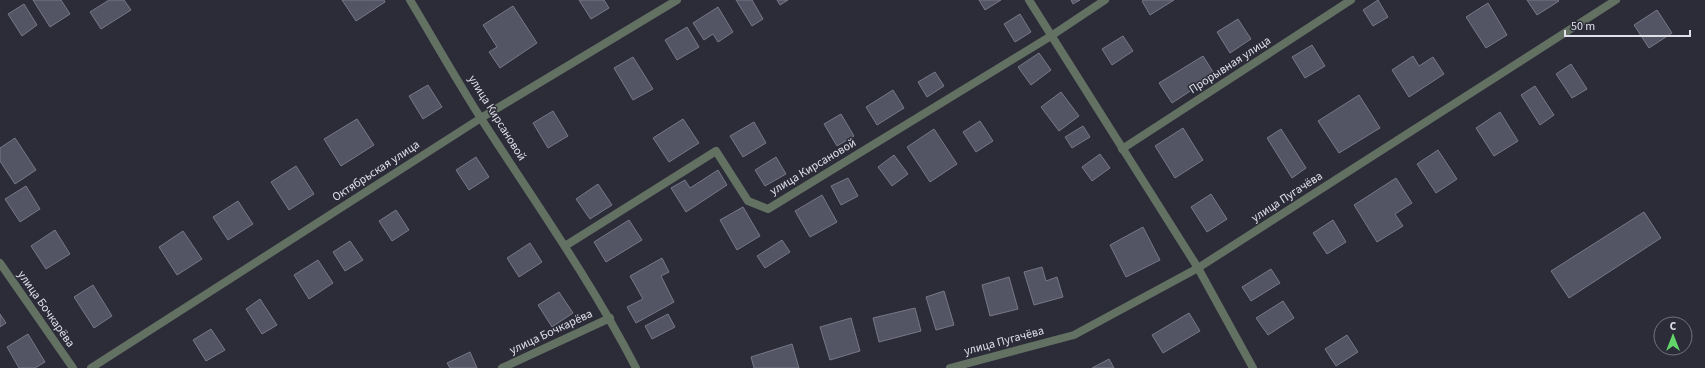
<svg xmlns="http://www.w3.org/2000/svg" width="1705" height="368" font-family="'Source Sans 3',sans-serif">
	<rect width="100%" height="100%" fill="#2c2c39"/>
	<!-- building -->
	<g fill="#545564" stroke="#777787">
		<polygon points="33,0 61,0 70,14 50,27"/>
		<polygon points="109,0 124,0 131,10 101,29 90,12"/>
		<polygon points="342,0 384,0 385,2 356,21"/>
		<polygon points="579,0 604,0 609,8 591,19"/>
		<polygon points="736,0 752,0 763,19 752,26"/>
		<polygon points="777,0 788,0 780,5"/>
		<polygon points="979,0 1001,0 985,10"/>
		<polygon points="1071,0 1080,0 1073,4"/>
		<polygon points="1144,0 1174,0 1150,15 1142,1"/>
		<polygon points="1378,0 1388,17 1373,26 1363,10"/>
		<polygon points="1527,0 1558,0 1559,1 1537,15"/>
		<polygon points="1488,3 1507,35 1486,48 1466,17"/>
		<polygon points="24,4 37,25 22,36 8,14"/>
		<polygon points="513,6 537,43 500,68 489,52 497,47 483,25"/>
		<polygon points="718,7 733,32 718,42 713,34 704,40 693,23"/>
		<polygon points="1657,10 1672,33 1649,48 1634,25"/>
		<polygon points="1020,14 1031,32 1015,42 1004,24"/>
		<polygon points="1238,19 1251,39 1230,53 1217,32"/>
		<polygon points="687,27 699,47 677,60 665,40"/>
		<polygon points="1123,36 1133,51 1112,65 1102,49"/>
		<polygon points="1312,45 1325,66 1305,78 1292,57"/>
		<polygon points="1039,53 1051,70 1031,85 1018,67"/>
		<polygon points="1203,56 1215,75 1172,103 1159,83"/>
		<polygon points="1413,56 1419,66 1433,57 1444,74 1409,97 1392,70"/>
		<polygon points="633,57 653,89 633,100 614,68"/>
		<polygon points="1571,64 1587,89 1572,98 1556,74"/>
		<polygon points="935,72 944,86 927,97 918,82"/>
		<polygon points="428,85 442,107 423,119 409,96"/>
		<polygon points="1535,86 1554,115 1540,125 1521,95"/>
		<polygon points="893,90 904,108 877,125 866,107"/>
		<polygon points="1061,92 1079,116 1059,131 1041,107"/>
		<polygon points="1359,95 1380,128 1339,153 1318,121"/>
		<polygon points="553,111 568,136 548,148 533,123"/>
		<polygon points="1500,112 1518,141 1494,156 1476,128"/>
		<polygon points="841,114 854,136 837,146 824,124"/>
		<polygon points="357,119 374,145 341,166 324,139"/>
		<polygon points="683,119 699,143 669,162 653,138"/>
		<polygon points="980,121 993,141 976,152 963,132"/>
		<polygon points="754,122 766,143 743,157 730,136"/>
		<polygon points="1083,126 1090,137 1072,148 1065,137"/>
		<polygon points="1183,128 1203,160 1175,178 1155,146"/>
		<polygon points="934,129 957,164 930,182 907,147"/>
		<polygon points="1281,129 1306,168 1292,178 1267,138"/>
		<polygon points="15,138 36,170 15,184 0,161 0,148"/>
		<polygon points="1438,150 1457,179 1436,193 1417,164"/>
		<polygon points="1100,154 1110,168 1092,181 1082,167"/>
		<polygon points="894,155 908,174 892,186 878,167"/>
		<polygon points="476,157 489,177 469,190 456,170"/>
		<polygon points="776,157 786,174 765,186 755,170"/>
		<polygon points="296,166 314,194 289,210 271,182"/>
		<polygon points="718,170 727,185 686,212 671,188 685,180 690,188"/>
		<polygon points="848,178 858,196 841,205 831,186"/>
		<polygon points="1396,178 1412,203 1395,214 1403,226 1377,242 1354,205"/>
		<polygon points="598,184 612,205 590,219 576,199"/>
		<polygon points="26,186 40,209 20,222 5,199"/>
		<polygon points="1211,194 1227,219 1207,232 1191,207"/>
		<polygon points="822,195 837,222 810,237 795,211"/>
		<polygon points="238,201 253,224 228,240 213,217"/>
		<polygon points="743,207 760,236 737,250 720,220"/>
		<polygon points="396,210 409,230 392,241 379,221"/>
		<polygon points="1644,212 1661,238 1569,298 1551,271"/>
		<polygon points="629,220 642,240 606,262 594,242"/>
		<polygon points="1333,220 1346,242 1327,254 1313,233"/>
		<polygon points="1143,227 1160,260 1126,277 1110,245"/>
		<polygon points="55,230 70,254 46,269 31,246"/>
		<polygon points="183,231 202,259 177,275 159,247"/>
		<polygon points="782,240 790,252 765,268 757,256"/>
		<polygon points="350,241 363,260 345,271 333,252"/>
		<polygon points="530,243 542,262 519,277 507,258"/>
		<polygon points="662,258 669,272 661,276 674,302 636,323 627,307 643,299 630,276"/>
		<polygon points="318,260 333,283 309,299 294,275"/>
		<polygon points="1042,267 1046,281 1057,277 1063,297 1034,305 1024,272"/>
		<polygon points="1271,269 1280,283 1251,301 1242,287"/>
		<polygon points="1009,277 1018,309 990,316 982,285"/>
		<polygon points="93,285 112,316 94,328 74,297"/>
		<polygon points="944,291 954,325 936,330 926,297"/>
		<polygon points="559,292 573,313 552,327 538,305"/>
		<polygon points="260,299 277,325 262,334 246,309"/>
		<polygon points="1283,301 1294,318 1268,335 1256,318"/>
		<polygon points="915,308 921,331 879,342 873,318"/>
		<polygon points="1189,313 1200,331 1163,353 1152,335"/>
		<polygon points="0,314 6,323 0,327"/>
		<polygon points="668,314 675,327 652,339 645,326"/>
		<polygon points="851,318 860,351 830,360 820,327"/>
		<polygon points="211,329 225,350 206,361 193,340"/>
		<polygon points="28,334 45,362 35,368 19,368 7,347"/>
		<polygon points="1347,335 1358,352 1336,366 1325,349"/>
		<polygon points="792,344 799,368 754,368 751,357"/>
		<polygon points="470,352 477,368 450,368 447,363"/>
		<polygon points="1109,359 1114,368 1092,368"/>
	</g>
	<g fill="none" stroke-linecap="round" stroke-linejoin="round">
		<!-- minor -->
		<g stroke="#637163" stroke-width="8">
			<path d="M410 0C434 40 457 81 482 120 535 202 591 281 636 368"/>
			<polyline points="1029,0 1198,268 1253,368"/>
			<polyline points="1122,149 1351,0"/>
			<polyline points="565,246 716,151 748,201 768,209 1051,36 1105,0"/>
			<polyline points="0,263 73,368"/>
			<polyline points="91,368 481,118 677,0"/>
			<polyline points="502,368 610,318"/>
			<polyline points="950,368 1074,335 1198,268 1616,0"/>
		</g>
	</g>
	<g text-anchor="middle" dominant-baseline="central" stroke-width="3" stroke-linejoin="round" paint-order="stroke">
		<!-- street labels -->
		<g font-size="12" fill="#dfe0e9" stroke="#2c2c39">
			<text transform="translate(1230 65) rotate(-33)">Прорывная улица</text>
			<text transform="translate(497 118) rotate(58)">улица Кирсановой</text>
			<text transform="translate(813 167) rotate(-31)">улица Кирсановой</text>
			<text transform="translate(376 171) rotate(-33)">Октябрьская улица</text>
			<text transform="translate(1287 197) rotate(-33)">улица Пугачёва</text>
			<text transform="translate(46 309) rotate(55)">улица Бочкарёва</text>
			<text transform="translate(551 332) rotate(-25)">улица Бочкарёва</text>
			<text transform="translate(1004 341) rotate(-15)">улица Пугачёва</text>
		</g>
	</g>
	<!-- north arrow -->
	<g transform="translate(1673 336)"><circle r="19" fill="#2c2c39" stroke="#74747f"/>
	<path d="M0-3L7 15L0 10L-7 15Z" fill="#63d469"/>
	<text y="-6" font-size="11" font-weight="bold" text-anchor="middle" fill="#dfe0e9">С</text>
	</g>
	<!-- scale -->
	<path d="M1565 30v6h125v-6" fill="none" stroke="#dfe0e9" stroke-width="2"/>
	<text x="1571" y="30" font-size="12" fill="#dfe0e9" stroke="#2c2c39" stroke-width="3" paint-order="stroke">50 m</text>
</svg>
